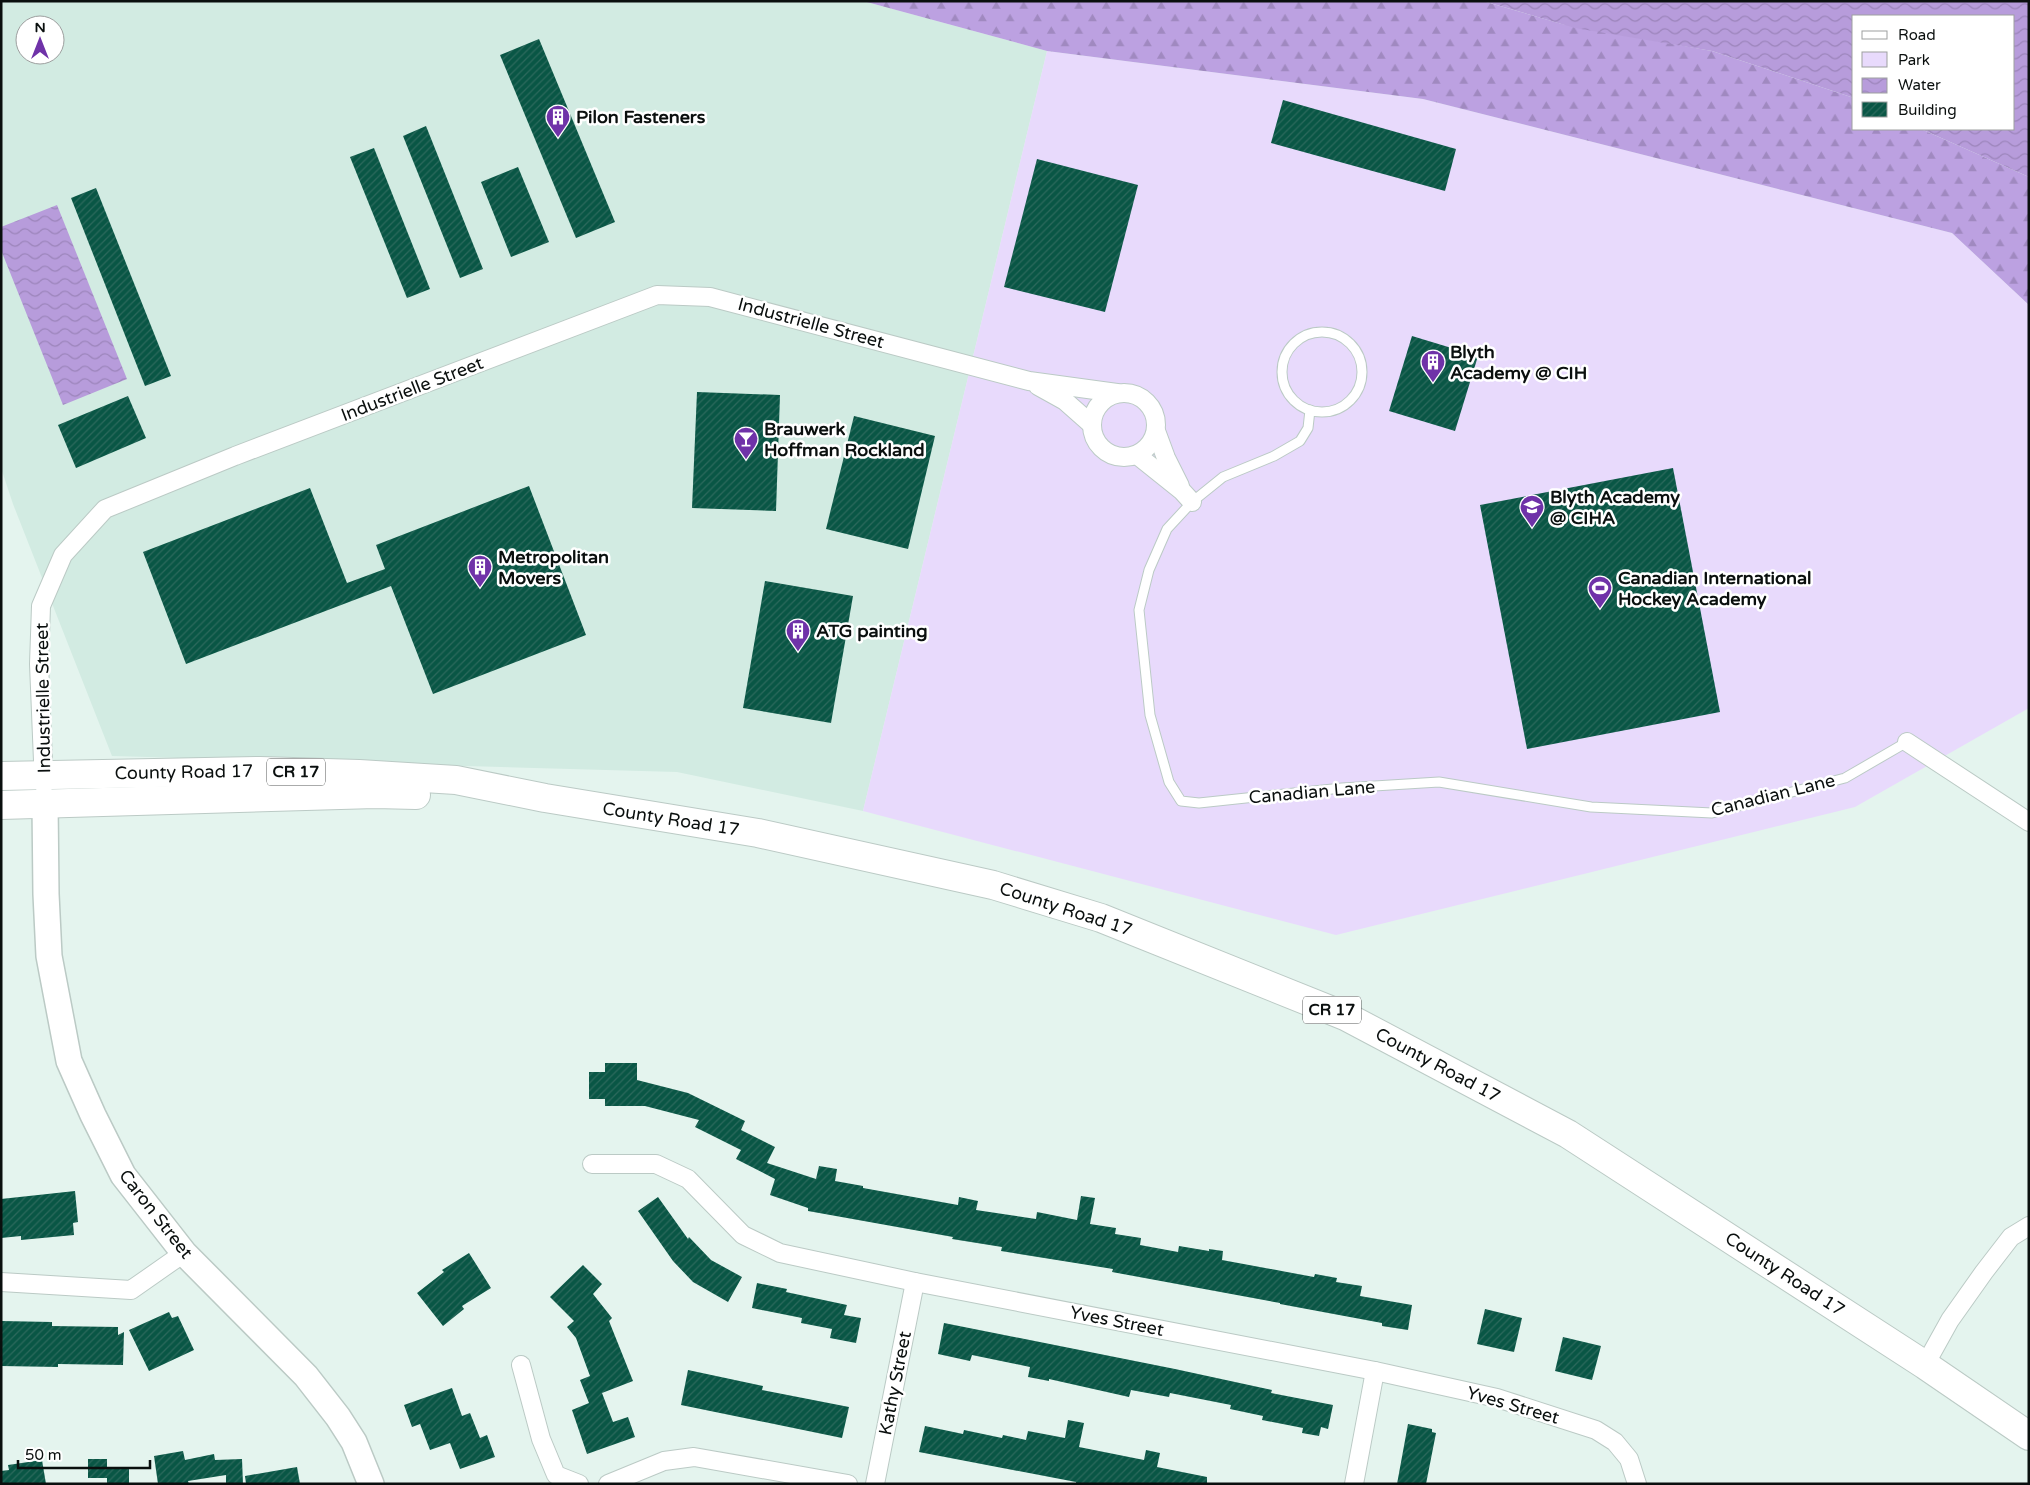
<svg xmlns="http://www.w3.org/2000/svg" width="2030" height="1485" font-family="'Varela Round',sans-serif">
	<defs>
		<pattern id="forest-firs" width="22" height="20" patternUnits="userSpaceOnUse" patternTransform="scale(1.25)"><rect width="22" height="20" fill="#bca1e1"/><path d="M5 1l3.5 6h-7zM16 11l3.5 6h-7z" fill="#a089c0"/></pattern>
		<pattern id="water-waves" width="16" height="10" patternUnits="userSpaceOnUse" patternTransform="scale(1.25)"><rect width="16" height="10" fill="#b79cdb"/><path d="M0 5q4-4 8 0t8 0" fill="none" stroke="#9c85bb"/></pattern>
		<pattern id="building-hatch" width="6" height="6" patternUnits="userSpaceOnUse" patternTransform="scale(1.25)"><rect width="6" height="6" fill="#095645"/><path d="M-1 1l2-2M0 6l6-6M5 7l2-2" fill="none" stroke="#2c695c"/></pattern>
	</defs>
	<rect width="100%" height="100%" fill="#e4f4ee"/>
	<!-- built -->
	<path fill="#d2ebe2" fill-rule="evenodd" d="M1 1H863L1047 51 863 811 677 772 112 756 13 504 1 468ZM25 25H55V55H25Z"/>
	<!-- green -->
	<polygon fill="#e8dafc" points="1047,51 1423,99 1952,233 2029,305 2029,708 1855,807 1336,935 863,811"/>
	<!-- forest -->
	<polygon fill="url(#forest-firs)" points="863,1 1483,1 1562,24 1712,51 1854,98 1854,129 1921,129 2029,177 2029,305 1952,233 1423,99 1047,51"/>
	<!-- water -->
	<g fill="url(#water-waves)">
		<polygon points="1483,1 2029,1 2029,177 1921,129 2014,129 2014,16 1854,16 1854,98 1712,51 1575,28"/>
		<polygon points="57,205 127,379 63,405 1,250 1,227"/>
	</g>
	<!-- building -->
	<g fill="url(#building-hatch)">
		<polygon points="539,39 615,222 576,238 500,55"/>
		<polygon points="1283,100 1456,149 1445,191 1271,143"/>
		<polygon points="426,126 483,269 460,278 403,136"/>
		<polygon points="374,148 430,289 407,298 350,157"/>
		<polygon points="1037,159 1138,185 1105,312 1004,287"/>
		<polygon points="518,167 549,242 511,257 481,182"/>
		<polygon points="96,188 171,376 145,386 71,198"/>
		<polygon points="1412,336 1478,356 1455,431 1389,411"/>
		<polygon points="697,392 780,395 776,511 692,508"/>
		<polygon points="128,396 146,438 76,468 58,425"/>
		<polygon points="854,416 935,436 908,549 826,529"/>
		<polygon points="1673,468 1720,712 1527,749 1480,505"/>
		<polygon points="529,486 586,635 433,694 391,586 186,664 143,552 310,488 347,583 385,569 376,545"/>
		<polygon points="765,581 853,596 831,723 743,708"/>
		<polygon points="605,1063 637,1063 637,1080 688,1093 745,1121 741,1130 775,1147 767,1163 816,1179 819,1166 837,1169 835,1181 863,1186 863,1188 958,1205 959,1197 978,1201 976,1210 1036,1219 1037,1212 1077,1220 1081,1196 1095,1198 1090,1224 1116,1228 1115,1234 1141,1238 1140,1245 1178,1252 1179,1246 1209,1251 1209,1249 1223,1251 1222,1260 1314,1277 1315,1274 1337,1278 1336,1282 1362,1286 1360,1296 1412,1305 1408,1330 1382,1326 1382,1323 1280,1304 1280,1303 1112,1272 1113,1269 1001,1251 1002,1247 952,1239 953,1237 808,1211 808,1208 770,1195 775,1179 736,1159 741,1150 695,1127 699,1120 645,1106 605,1106 605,1099 589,1099 589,1072 605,1072"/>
		<polygon points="75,1191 78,1222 73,1223 74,1235 21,1240 21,1236 1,1238 1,1199"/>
		<polygon points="658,1197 688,1239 689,1237 711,1260 742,1277 728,1302 693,1282 673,1261 638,1211"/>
		<polygon points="469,1253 491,1288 462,1306 464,1309 443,1326 417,1293 444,1272 442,1270"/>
		<polygon points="583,1265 602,1284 593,1294 612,1318 609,1321 633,1381 602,1393 613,1422 628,1417 635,1437 587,1454 572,1410 589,1403 580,1380 590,1376 576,1338 567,1327 574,1321 550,1297"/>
		<polygon points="757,1283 787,1289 786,1292 847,1305 844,1315 861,1318 856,1343 830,1338 832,1329 801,1323 802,1318 752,1308"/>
		<polygon points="1485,1309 1522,1318 1514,1352 1477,1344"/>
		<polygon points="169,1312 172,1318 178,1316 194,1350 149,1371 129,1330"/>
		<polygon points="1,1321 52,1322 52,1326 118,1327 118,1335 124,1332 123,1365 58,1364 58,1367 1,1366"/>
		<polygon points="944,1323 1175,1369 1272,1390 1271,1393 1333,1405 1328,1429 1321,1427 1319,1436 1302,1433 1303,1428 1262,1420 1263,1416 1230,1409 1231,1405 1170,1393 1169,1397 1131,1390 1129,1397 1049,1379 1049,1381 1028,1377 1030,1367 972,1355 970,1361 938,1354"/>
		<polygon points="1563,1337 1601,1346 1592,1380 1555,1371"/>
		<polygon points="688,1370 763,1386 762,1390 849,1407 842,1438 681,1405"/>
		<polygon points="452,1388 462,1416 470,1413 480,1438 487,1435 495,1457 460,1469 450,1443 430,1450 420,1424 412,1427 404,1405"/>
		<polygon points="1068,1420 1084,1423 1079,1447 1144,1460 1146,1450 1160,1453 1157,1467 1207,1477 1207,1484 1076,1484 1076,1482 919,1452 925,1426 963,1434 964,1430 1002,1438 1003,1435 1026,1440 1028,1431 1065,1438"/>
		<polygon points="1408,1424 1432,1429 1432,1432 1436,1433 1426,1484 1397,1484"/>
		<polygon points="183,1451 185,1460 214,1454 215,1460 242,1459 243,1484 226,1484 226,1475 188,1481 189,1484 158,1484 154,1456"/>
		<rect x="88" y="1459" width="19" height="19"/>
		<polygon points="42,1460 46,1484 1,1484 1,1471 9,1470 8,1465"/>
		<rect x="107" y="1467" width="22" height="17"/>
		<polygon points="297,1467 300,1484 246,1484 245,1476"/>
	</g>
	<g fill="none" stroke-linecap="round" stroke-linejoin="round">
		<defs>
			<g id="lane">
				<circle cx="1322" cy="372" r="40"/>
				<polyline points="1310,410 1308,428 1300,441 1274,456 1223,477 1192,502 1167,529 1149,570 1139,610 1150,715 1169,782 1181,801 1199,803 1342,788 1439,782 1591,807 1712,813 1845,778 1907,742"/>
			</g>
			<g id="street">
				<polyline points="1038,386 1065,401 1091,424"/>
				<circle cx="1124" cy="425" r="32"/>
				<polyline points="1156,431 1166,458 1180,486"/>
				<polyline points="1137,455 1182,491 1192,502"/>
				<polyline points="1907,742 2029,822"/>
				<polyline points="44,785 39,664 41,606 63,555 105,509 235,456 657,295 710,297 1029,381 1117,393"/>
				<polyline points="592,1164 656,1164 688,1179 743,1235 780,1253 915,1282 1375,1371 1497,1398 1596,1430 1615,1442 1629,1459 1637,1484"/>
				<polyline points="1,1282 131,1290 184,1253"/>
				<polyline points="521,1365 541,1439 556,1475 579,1484"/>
				<polyline points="1925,1365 1950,1320 1984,1272 2011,1237 2029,1226"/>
				<polyline points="608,1484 664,1461 694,1457 848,1484"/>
				<polyline points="875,1484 915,1282"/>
				<polyline points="1354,1484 1375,1371"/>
			</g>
			<polyline id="secondary" points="45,803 46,894 49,956 69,1061 93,1115 123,1175 184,1253 306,1376 338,1417 354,1442 371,1484"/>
			<g id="primary">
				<polyline points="1,776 260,771 359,774 456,780 545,798 758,833 993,885 1101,918 1345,1016 1568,1134 1925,1365 2029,1436"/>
				<polyline points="1,805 375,794 416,795"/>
			</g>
		</defs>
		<!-- lane casing -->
		<use href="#lane" stroke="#bbcac5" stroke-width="11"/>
		<!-- street casing -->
		<use href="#street" stroke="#bbcac5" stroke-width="20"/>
		<!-- secondary casing -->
		<use href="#secondary" stroke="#bbcac5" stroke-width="28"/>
		<!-- primary casing -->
		<use href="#primary" stroke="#bbcac5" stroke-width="30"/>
		<!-- lane -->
		<use href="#lane" stroke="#fff" stroke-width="9"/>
		<!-- street -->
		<use href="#street" stroke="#fff" stroke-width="18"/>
		<!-- secondary -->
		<use href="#secondary" stroke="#fff" stroke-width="25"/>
		<!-- primary -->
		<use href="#primary" stroke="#fff" stroke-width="28"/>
	</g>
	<!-- icons -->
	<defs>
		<symbol id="building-pin" viewBox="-11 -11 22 30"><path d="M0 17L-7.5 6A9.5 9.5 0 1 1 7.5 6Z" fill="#6f32a8" stroke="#fff"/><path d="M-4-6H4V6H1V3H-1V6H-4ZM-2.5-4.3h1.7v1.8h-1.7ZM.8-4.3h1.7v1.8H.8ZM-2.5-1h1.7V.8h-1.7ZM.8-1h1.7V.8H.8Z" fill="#fff"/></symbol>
		<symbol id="bar-pin" viewBox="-11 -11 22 30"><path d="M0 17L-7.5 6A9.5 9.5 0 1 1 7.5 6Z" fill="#6f32a8" stroke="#fff"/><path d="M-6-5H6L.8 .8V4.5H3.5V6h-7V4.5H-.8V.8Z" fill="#fff"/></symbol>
		<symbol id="school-pin" viewBox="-11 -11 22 30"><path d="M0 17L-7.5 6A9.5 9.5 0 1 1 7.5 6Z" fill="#6f32a8" stroke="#fff"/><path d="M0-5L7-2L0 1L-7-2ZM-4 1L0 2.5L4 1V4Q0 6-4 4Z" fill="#fff"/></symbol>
		<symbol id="stadium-pin" viewBox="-11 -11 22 30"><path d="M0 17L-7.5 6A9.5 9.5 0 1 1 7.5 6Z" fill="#6f32a8" stroke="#fff"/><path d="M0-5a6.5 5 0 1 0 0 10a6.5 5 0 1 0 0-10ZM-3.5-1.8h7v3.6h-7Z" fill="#fff"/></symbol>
	</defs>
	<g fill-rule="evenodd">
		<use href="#building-pin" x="544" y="103" width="28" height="38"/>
		<use href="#building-pin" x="1419" y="348" width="28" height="38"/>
		<use href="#bar-pin" x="732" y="425" width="28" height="38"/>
		<use href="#school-pin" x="1518" y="493" width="28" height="38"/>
		<use href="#building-pin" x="466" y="553" width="28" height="38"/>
		<use href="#stadium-pin" x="1586" y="574" width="28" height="38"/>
		<use href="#building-pin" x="784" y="617" width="28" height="38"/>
	</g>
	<g text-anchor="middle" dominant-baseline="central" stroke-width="5" stroke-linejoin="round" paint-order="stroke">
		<!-- shield labels -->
		<g fill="#fff" stroke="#545756" stroke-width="1">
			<rect x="267" y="758.5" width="58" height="27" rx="4"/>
			<rect x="1303" y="996.5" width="58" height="27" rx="4"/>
		</g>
		<g font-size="16" font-weight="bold" fill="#0a0f0e">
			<text x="296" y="772">CR 17</text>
			<text x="1332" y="1010">CR 17</text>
		</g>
		<!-- poi labels -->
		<g font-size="18" font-weight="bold" fill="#0a0f0e" stroke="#fff" text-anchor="start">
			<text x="576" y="117">Pilon Fasteners</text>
			<text x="1450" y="352">Blyth<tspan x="1450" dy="21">Academy @ CIH</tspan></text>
			<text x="764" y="429">Brauwerk<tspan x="764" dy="21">Hoffman Rockland</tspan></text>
			<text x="1550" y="497">Blyth Academy<tspan x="1550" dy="21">@ CIHA</tspan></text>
			<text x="498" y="557">Metropolitan<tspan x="498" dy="21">Movers</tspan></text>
			<text x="1618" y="578">Canadian International<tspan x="1618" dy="21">Hockey Academy</tspan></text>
			<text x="816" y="631">ATG painting</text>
		</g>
		<!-- street labels -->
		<g font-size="18" fill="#0a0f0e" stroke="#fff">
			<text transform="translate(811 323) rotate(15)">Industrielle Street</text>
			<text transform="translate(412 389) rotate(-21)">Industrielle Street</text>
			<text transform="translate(43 698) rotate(-91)">Industrielle Street</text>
			<text transform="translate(184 772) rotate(-1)">County Road 17</text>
			<text transform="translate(1312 792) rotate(-5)">Canadian Lane</text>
			<text transform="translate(1773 795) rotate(-14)">Canadian Lane</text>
			<text transform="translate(671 819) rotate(9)">County Road 17</text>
			<text transform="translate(1066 909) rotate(18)">County Road 17</text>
			<text transform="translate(1438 1065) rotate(28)">County Road 17</text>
			<text transform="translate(156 1214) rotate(52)">Caron Street</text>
			<text transform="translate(1785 1274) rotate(33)">County Road 17</text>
			<text transform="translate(1117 1321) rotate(11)">Yves Street</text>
			<text transform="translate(895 1383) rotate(-79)">Kathy Street</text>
			<text transform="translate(1513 1405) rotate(16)">Yves Street</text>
		</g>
	</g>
	<!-- border -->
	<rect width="2030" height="1485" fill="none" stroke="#0a0f0e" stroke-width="5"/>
	<!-- legend -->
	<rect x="1852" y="15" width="162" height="115" fill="#ffffff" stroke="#9d9f9f"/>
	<rect x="1862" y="31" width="25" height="8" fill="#ffffff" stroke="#9d9f9f"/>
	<text x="1898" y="40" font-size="15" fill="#0a0f0e">Road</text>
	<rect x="1862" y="52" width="25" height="15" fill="#e8dafc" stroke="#9d9f9f"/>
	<text x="1898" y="65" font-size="15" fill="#0a0f0e">Park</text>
	<rect x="1862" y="78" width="25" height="15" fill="url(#water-waves)" stroke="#9d9f9f"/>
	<text x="1898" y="90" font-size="15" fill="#0a0f0e">Water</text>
	<rect x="1862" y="102" width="25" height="15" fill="url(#building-hatch)" stroke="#9d9f9f"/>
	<text x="1898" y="115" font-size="15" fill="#0a0f0e">Building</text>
	<!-- north arrow -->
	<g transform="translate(40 40)"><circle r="24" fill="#ffffff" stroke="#9d9f9f"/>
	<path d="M0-4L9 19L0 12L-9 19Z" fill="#6f32a8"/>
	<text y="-8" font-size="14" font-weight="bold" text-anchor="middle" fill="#0a0f0e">N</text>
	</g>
	<!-- scale -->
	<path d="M18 1460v8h132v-8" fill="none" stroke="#0a0f0e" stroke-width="2.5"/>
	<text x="25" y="1460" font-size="15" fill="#0a0f0e" stroke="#ffffff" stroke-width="4" paint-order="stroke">50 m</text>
</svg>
